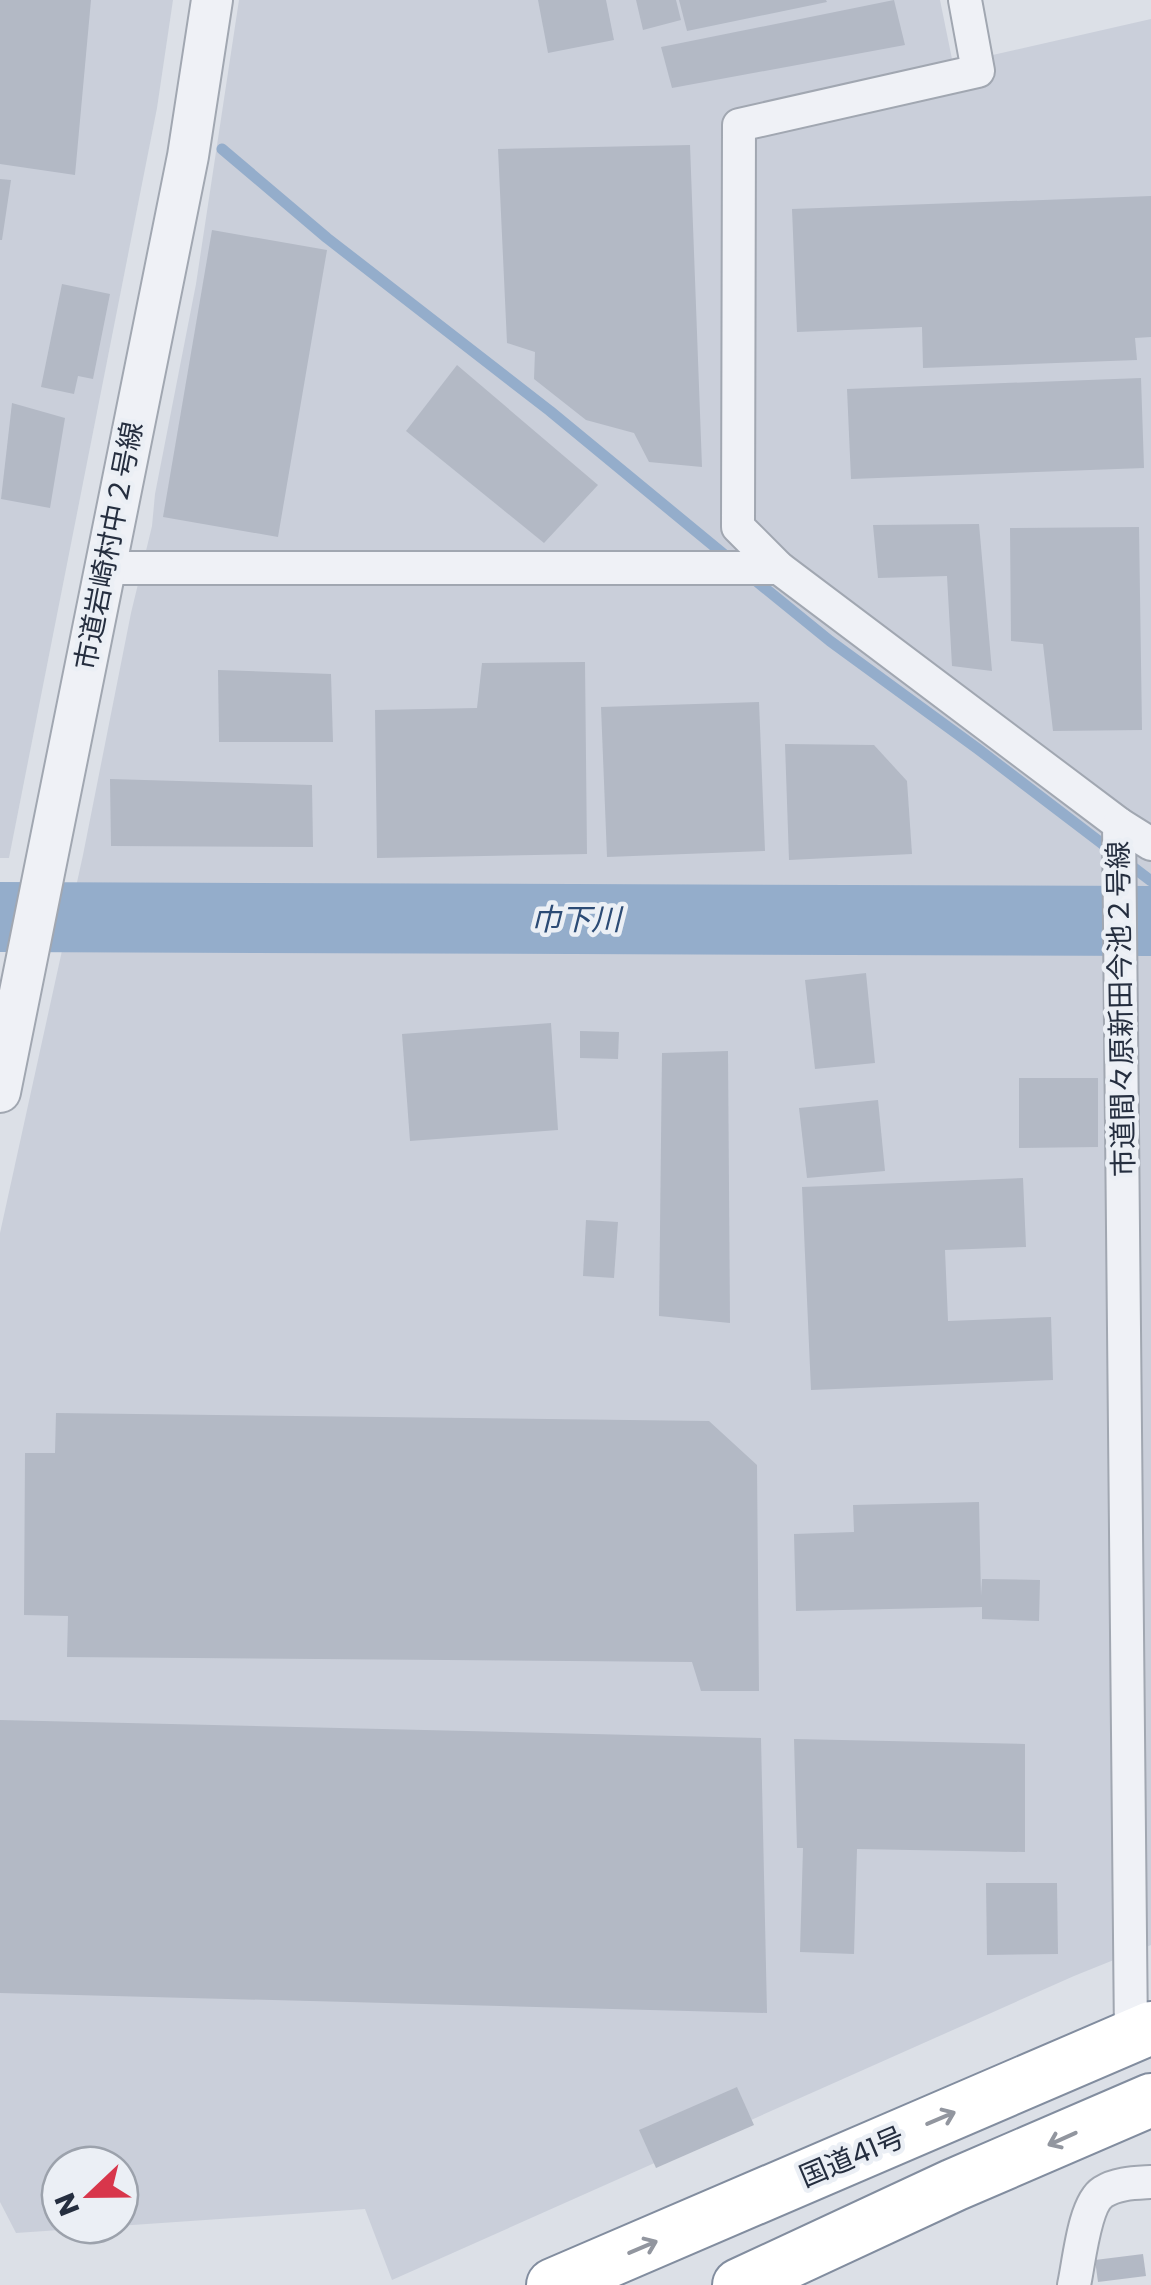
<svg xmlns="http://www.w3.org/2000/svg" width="1151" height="2285" font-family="Poppins,'Noto Sans JP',sans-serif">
	<rect width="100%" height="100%" fill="#dce0e7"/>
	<!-- built -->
	<g fill="#cacfda" fill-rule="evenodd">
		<polygon points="0,0 173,0 157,108 9,858 0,858"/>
		<path d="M239 0H940L953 64 1151 19V1945L1074 1976 392 2280 365 2209 16 2233 0 2202V1233L83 855 131 613 152 526 155 494 196 284ZM60 2165H120V2225H60Z"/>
	</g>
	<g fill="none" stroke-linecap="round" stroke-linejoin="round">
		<!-- stream -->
		<g stroke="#94adcb" stroke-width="11">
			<polyline points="222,149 327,238 550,411 732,561"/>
			<polyline points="750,576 830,641 978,749 1151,881"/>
		</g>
		<!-- river -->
		<polyline stroke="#94adcb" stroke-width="70" points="0,917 1151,921"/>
	</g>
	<!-- building -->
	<g fill="#b3b9c5">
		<polygon points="0,0 91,0 75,175 0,164"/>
		<polygon points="538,0 606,0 614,40 548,53"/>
		<polygon points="636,0 676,0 681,20 643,30"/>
		<polygon points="679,0 826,0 827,2 687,31"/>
		<polygon points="894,0 905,45 672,88 661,47"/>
		<polygon points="690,145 702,467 649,462 634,433 586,420 534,379 535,352 507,343 498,149"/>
		<polygon points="0,179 11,180 2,240 0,240"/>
		<polygon points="1151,196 1151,337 1135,338 1137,360 923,368 922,327 797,332 792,209"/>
		<polygon points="212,230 327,250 278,537 163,517"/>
		<polygon points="62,284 110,294 93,379 78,376 74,394 41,387"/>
		<polygon points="457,365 598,485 544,543 406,431"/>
		<polygon points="1141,378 1144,468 851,479 847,389"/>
		<polygon points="12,403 65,418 50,508 1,499"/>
		<polygon points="979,524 992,671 952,666 947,576 878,578 873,525"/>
		<polygon points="1139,527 1142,730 1053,731 1043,644 1011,641 1010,528"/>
		<polygon points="585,662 587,854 377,858 375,710 477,708 482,663"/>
		<polygon points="218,670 331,674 333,742 219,742"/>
		<polygon points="759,702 765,851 607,857 601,707"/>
		<polygon points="785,744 874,745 907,781 912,854 789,860"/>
		<polygon points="110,779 312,785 313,847 111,846"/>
		<polygon points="866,973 875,1063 815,1069 805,980"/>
		<polygon points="551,1023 558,1130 410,1141 402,1034"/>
		<polygon points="580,1031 619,1032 618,1059 580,1058"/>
		<polygon points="728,1051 730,1323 659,1316 662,1053"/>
		<polygon points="1019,1078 1098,1078 1098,1147 1019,1148"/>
		<polygon points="878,1100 885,1171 807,1178 799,1108"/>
		<polygon points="1023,1178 1026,1247 945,1250 948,1321 1051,1317 1053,1380 811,1390 802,1187"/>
		<polygon points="586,1220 618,1222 614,1278 583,1276"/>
		<polygon points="56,1413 709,1421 757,1465 759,1691 701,1691 692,1662 67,1657 68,1616 24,1615 25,1453 55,1453"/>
		<polygon points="979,1502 981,1596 982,1579 1040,1580 1039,1621 982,1619 982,1607 796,1611 794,1534 854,1532 853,1505"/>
		<polygon points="0,1720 761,1738 767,2013 0,1993"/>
		<polygon points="794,1739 1025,1744 1025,1852 857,1849 854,1954 800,1952 803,1848 797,1848"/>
		<polygon points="986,1883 1057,1883 1058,1954 987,1955"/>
		<polygon points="737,2087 754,2125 656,2168 639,2130"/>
		<polygon points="1143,2254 1146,2276 1098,2282 1095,2260"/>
	</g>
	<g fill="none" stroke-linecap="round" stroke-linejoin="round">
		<defs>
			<g id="minor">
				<polyline points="965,0 978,71 739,125 738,527 779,568 1119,824 1131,2037"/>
				<polyline points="105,568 779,568"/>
				<polyline points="1119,824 1151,844"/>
				<path d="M1074 2285C1079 2263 1084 2204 1103 2192 1117 2183 1135 2183 1151 2182"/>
			</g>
			<polyline id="tertiary" points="0,1092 188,156 212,0"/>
			<g id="trunk">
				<polyline points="553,2285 1151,2028"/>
				<polyline points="739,2285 954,2185 1151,2100"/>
			</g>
		</defs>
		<!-- minor casing -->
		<use href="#minor" stroke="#a1a7b1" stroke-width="36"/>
		<!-- tertiary casing -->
		<use href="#tertiary" stroke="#a1a7b1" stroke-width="44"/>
		<!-- trunk casing -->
		<use href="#trunk" stroke="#828d9f" stroke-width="56"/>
		<!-- minor -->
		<use href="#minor" stroke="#eff1f6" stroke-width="32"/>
		<!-- tertiary -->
		<use href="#tertiary" stroke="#eff1f6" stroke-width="40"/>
		<!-- trunk -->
		<use href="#trunk" stroke="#fff" stroke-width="52"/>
	</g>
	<!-- one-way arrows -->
	<defs><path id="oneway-shaft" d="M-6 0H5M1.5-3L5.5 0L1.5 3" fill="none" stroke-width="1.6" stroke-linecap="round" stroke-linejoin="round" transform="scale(2.5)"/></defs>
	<g stroke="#92969f">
		<use href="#oneway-shaft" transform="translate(941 2118) rotate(-23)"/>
		<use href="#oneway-shaft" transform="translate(1062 2139) rotate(156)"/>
		<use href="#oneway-shaft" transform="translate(643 2247) rotate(-23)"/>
	</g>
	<g text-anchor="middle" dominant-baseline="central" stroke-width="9" stroke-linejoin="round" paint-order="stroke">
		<!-- street labels -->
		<g font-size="28" fill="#252e3f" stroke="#ebeff5">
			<text transform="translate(109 546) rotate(-79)">市道岩崎村中２号線</text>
			<text transform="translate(1121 1009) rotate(-91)">市道間々原新田今池２号線</text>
			<text transform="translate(852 2157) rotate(-23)">国道41号</text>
		</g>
		<!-- water labels -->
		<g font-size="30" font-style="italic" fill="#2c4b75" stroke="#ebeff5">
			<text x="576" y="919">巾下川</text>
		</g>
	</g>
	<!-- north arrow -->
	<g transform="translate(90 2195) rotate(248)"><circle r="48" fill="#ebeff5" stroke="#9ca2ac" stroke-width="2.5"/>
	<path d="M0-8L18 38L0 25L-18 38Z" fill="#d8364b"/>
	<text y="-15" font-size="28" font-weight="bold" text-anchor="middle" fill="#252e3f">N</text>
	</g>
</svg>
